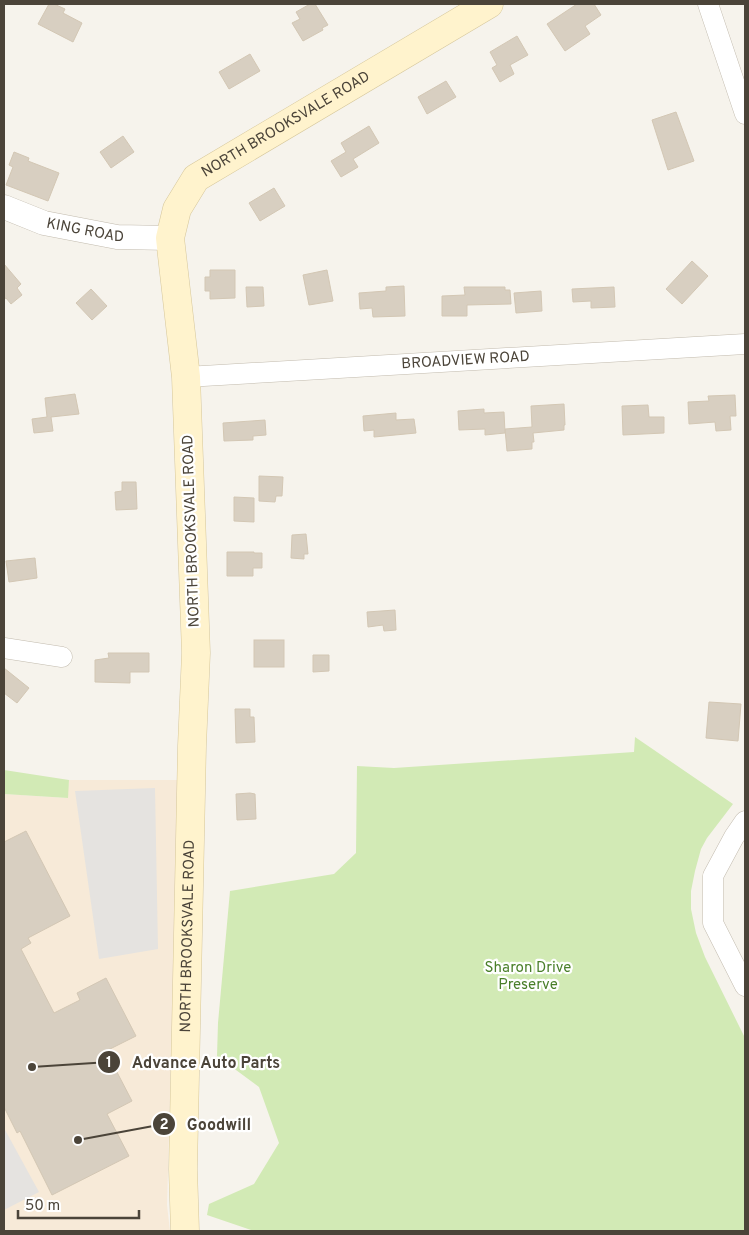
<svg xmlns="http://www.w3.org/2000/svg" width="749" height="1235" font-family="Overpass,sans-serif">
	<rect width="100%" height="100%" fill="#f6f3ec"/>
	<!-- commercial -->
	<polygon fill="#f7ead8" points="69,780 179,780 167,1205 170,1231 4,1231 4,794 67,798"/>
	<!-- green -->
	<g fill="#d2eab5">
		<polygon points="635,737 733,804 707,838 701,849 695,871 691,891 691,909 696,933 705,957 745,1038 745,1231 254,1231 207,1215 209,1204 254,1184 279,1143 259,1087 217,1056 218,1023 230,891 334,874 356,853 357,766 394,768 634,752"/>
		<polygon points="4,770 69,780 68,798 4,794"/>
	</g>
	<!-- parking -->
	<g fill="#e5e3e0">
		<polygon points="155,788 158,949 99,959 75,791"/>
		<polygon points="4,1128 39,1192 4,1210"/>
	</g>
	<!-- building -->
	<g fill="#d8cfc1" stroke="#d3c7b4">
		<polygon points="49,4 54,4 65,9 63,13 82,23 73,42 38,24"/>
		<polygon points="310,4 315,4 328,25 322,28 323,30 303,41 292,23 300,19 296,12"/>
		<polygon points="577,4 594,4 601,15 585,26 590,34 565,51 547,24"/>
		<polygon points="517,36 528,55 510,65 514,74 500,82 492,68 497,65 490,52"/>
		<polygon points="250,54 260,71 229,89 219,72"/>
		<polygon points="446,81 456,97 427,114 418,97"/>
		<polygon points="676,112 694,161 668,170 652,120"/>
		<polygon points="369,126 379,143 353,159 358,167 341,177 331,161 346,152 341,143"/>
		<polygon points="123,136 134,152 111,168 100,152"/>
		<polygon points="14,152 29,158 28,161 59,173 48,201 6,185 13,167 9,165"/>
		<polygon points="274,188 285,206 260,221 249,203"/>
		<polygon points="692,261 708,276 682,304 666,289"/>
		<polygon points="4,264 21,284 17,288 22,295 11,304 6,298 4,299"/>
		<polygon points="210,270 235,270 235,298 210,299 210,291 205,291 205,277 210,277"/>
		<polygon points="327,270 333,301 309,305 303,275"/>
		<polygon points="404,286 405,316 373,317 372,308 360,309 359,293 386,291 386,287"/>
		<polygon points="246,287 263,287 264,306 247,307"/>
		<polygon points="464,287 505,287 505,290 510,290 511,304 467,305 467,316 442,316 442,296 465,295"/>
		<polygon points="614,287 615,307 591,308 591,301 573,302 572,289"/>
		<polygon points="91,289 107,306 92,320 76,303"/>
		<polygon points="541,291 542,311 516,313 514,293"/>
		<polygon points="75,394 79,414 51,417 53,431 34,433 32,419 47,417 45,398"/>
		<polygon points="735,395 736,416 730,416 731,430 716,431 715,422 689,424 688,402 709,401 708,396"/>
		<polygon points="564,404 565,425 564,425 564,430 533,433 534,442 532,442 532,449 507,451 505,429 532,427 531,406"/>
		<polygon points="648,405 649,417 664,417 664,433 623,435 622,406"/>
		<polygon points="484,409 484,413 504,412 505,433 485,435 485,429 459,430 458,411"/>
		<polygon points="396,413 396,420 414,419 416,433 374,437 374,430 364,431 363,416"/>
		<polygon points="265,420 266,435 253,436 253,440 224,441 223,423"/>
		<polygon points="259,476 283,477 282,496 276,496 275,502 259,501"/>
		<polygon points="122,482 136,482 137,509 116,510 115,492 122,491"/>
		<polygon points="234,497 254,498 254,522 234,521"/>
		<polygon points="306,534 308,554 304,554 304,559 291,558 292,535"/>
		<polygon points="227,552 254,552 254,553 262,553 262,568 253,568 253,576 227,576"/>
		<polygon points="35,558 37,578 9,582 6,561"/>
		<polygon points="395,610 396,630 384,631 383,625 368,627 367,612"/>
		<rect x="254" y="640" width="30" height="27"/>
		<polygon points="108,653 149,653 149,672 130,672 130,683 95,682 95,660 109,658"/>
		<polygon points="313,655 329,655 329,671 313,672"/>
		<polygon points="4,668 29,688 17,703 4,693"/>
		<polygon points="709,702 741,704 738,741 706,738"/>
		<polygon points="235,709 250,709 250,717 254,717 255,742 236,743"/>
		<polygon points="250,793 255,794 256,819 237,820 236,794"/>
		<polygon points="26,831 70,916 28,938 31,943 21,949 54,1013 80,1000 77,993 106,978 136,1036 106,1051 132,1101 107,1114 129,1156 52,1195 20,1131 17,1133 4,1107 4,842"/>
	</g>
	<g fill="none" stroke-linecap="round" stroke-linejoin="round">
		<defs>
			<g id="minor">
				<polyline points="708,4 745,114"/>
				<path id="s1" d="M186 377 745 344"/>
				<polyline points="4,648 62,657"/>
				<polyline points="745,821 734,837 713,876 713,923 745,986"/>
			</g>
			<g id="tertiary">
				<path id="s2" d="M4 207 44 223 117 237 170 238"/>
			</g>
			<g id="secondary">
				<path id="s3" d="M185 1231 183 1169 192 746 196 653 186 377 170 238 177 209 196 178 489 4"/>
			</g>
		</defs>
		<!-- minor casing -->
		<use href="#minor" stroke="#c2bbae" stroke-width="21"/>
		<!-- tertiary casing -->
		<use href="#tertiary" stroke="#c2bbae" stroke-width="25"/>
		<!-- secondary casing -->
		<use href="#secondary" stroke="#d6c79b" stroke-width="29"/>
		<!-- minor -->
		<use href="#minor" stroke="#fff" stroke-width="20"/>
		<!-- tertiary -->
		<use href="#tertiary" stroke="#fff" stroke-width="24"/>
		<!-- secondary -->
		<use href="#secondary" stroke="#fff3cd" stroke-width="28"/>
	</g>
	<g text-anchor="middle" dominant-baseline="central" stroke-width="4.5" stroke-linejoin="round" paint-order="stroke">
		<!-- street labels -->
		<g font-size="15" fill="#4b4439" stroke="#fff">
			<text stroke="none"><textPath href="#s3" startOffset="1165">NORTH BROOKSVALE ROAD</textPath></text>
			<text stroke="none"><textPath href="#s2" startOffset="85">KING ROAD</textPath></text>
			<text stroke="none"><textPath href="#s1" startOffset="280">BROADVIEW ROAD</textPath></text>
			<text transform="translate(192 531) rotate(-92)">NORTH BROOKSVALE ROAD</text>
			<text stroke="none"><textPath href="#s3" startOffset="295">NORTH BROOKSVALE ROAD</textPath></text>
		</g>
		<!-- park labels -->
		<g font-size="15" fill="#4a7f2a" stroke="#fff">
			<text x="528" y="968">Sharon Drive<tspan x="528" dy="17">Preserve</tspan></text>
		</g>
	</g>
	<!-- callouts -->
	<path fill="none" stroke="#4b4439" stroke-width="2" d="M32 1067L109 1062M78 1140L164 1124"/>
	<g fill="#4b4439" stroke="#fff" stroke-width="2">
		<circle cx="32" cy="1067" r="5"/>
		<circle cx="78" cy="1140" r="5"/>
		<circle cx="109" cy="1062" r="12"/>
		<circle cx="164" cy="1124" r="12"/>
	</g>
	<g font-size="15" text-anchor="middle" font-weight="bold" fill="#fff">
		<text x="109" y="1067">1</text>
		<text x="164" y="1129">2</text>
	</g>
	<g font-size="16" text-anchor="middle" font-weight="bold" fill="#4b4439" stroke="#fff" stroke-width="4.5" stroke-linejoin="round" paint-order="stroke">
		<text x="206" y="1068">Advance Auto Parts</text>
		<text x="219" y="1130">Goodwill</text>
	</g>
	<!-- border -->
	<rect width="749" height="1235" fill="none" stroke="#4b4439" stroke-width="10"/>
	<!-- scale -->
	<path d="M18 1210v8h121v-8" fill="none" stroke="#4b4439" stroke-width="2.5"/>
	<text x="25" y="1210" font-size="15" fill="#4b4439" stroke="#ffffff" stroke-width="4" paint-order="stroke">50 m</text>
</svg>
